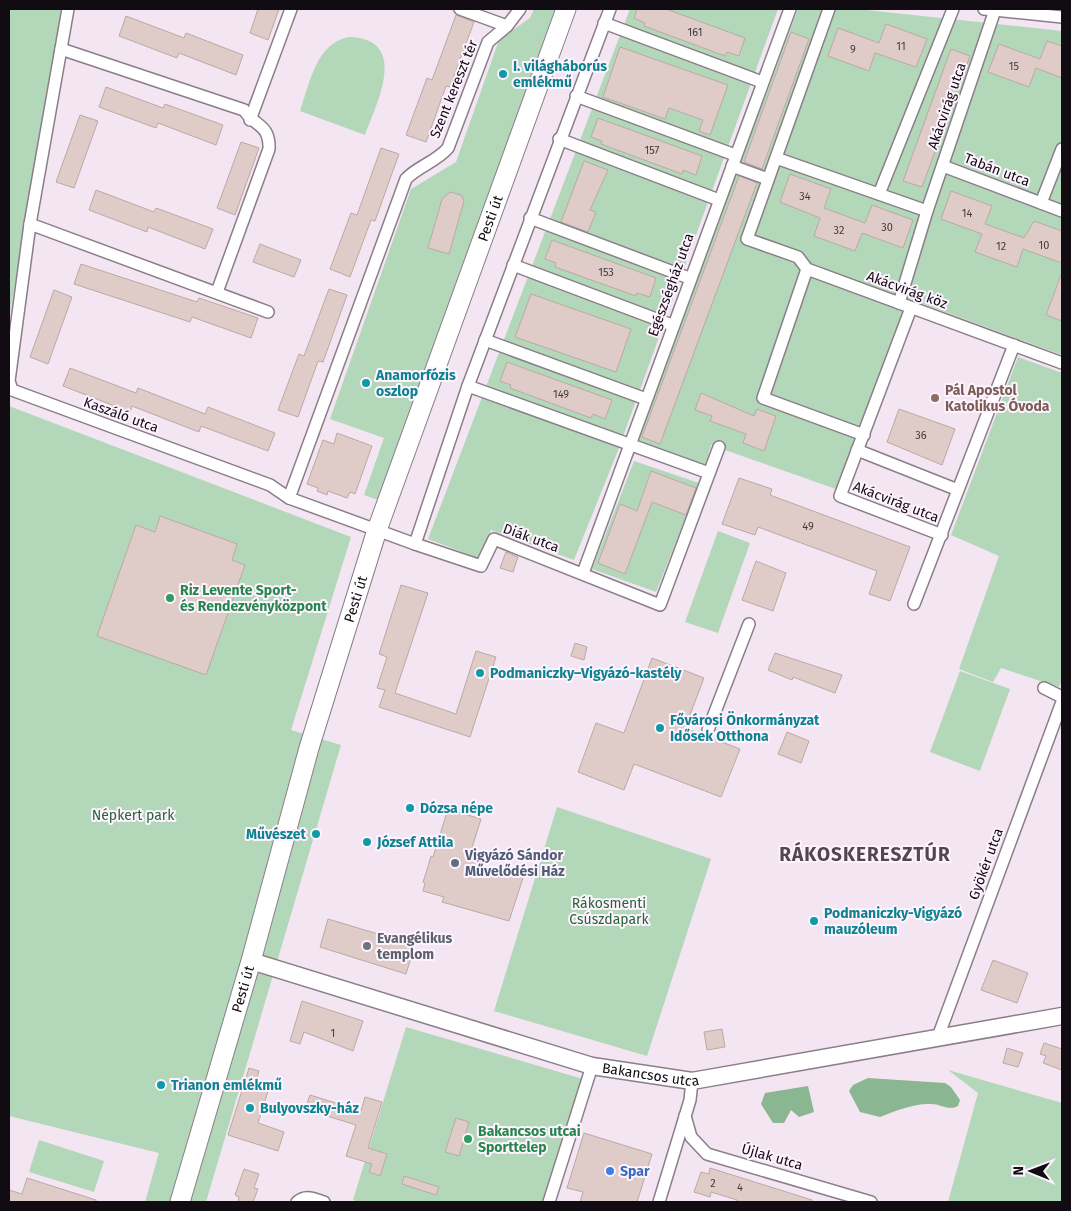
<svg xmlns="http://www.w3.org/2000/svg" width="1071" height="1211" font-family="'Fira Sans',sans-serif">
	<rect width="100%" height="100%" fill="#f3e5f2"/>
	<!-- green -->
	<g fill="#b3d7b9">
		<polygon points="9,9 63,9 9,318"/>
		<polygon points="534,9 557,9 378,500 364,495 384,438 330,419 411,189 456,162 499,40 530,18"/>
		<polygon points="630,9 778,9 617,453 574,560 491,530 478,558 428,539"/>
		<polygon points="798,9 857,9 1062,31 1062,355 910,299 836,489 711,445 705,466 637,440"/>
		<path d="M349 37C410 39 377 103 365 135L300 111C310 83 316 43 349 37Z"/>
		<polygon points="1018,357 1062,373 1062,680 1059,687 1001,668 993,682 959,669 999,556 951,535"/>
		<polygon points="9,406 351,537 291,730 341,745 206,1202 145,1202 159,1153 9,1116"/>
		<polygon points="634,461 699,483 656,592 592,569"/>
		<polygon points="718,531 750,543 718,633 685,622"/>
		<polygon points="960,671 1010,689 980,771 930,752"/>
		<polygon points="557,807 711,859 647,1056 494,1011"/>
		<polygon points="406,1027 583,1079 545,1202 359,1202 353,1200"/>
		<polygon points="948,1070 1062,1103 1062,1202 948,1202 978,1093"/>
		<polygon points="39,1140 104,1161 94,1192 29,1172"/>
	</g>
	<!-- forest -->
	<g fill="#8ab691">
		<path d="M868 1078 945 1083 951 1087 960 1100 958 1106C948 1111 941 1104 931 1104 915 1103 894 1111 880 1117L860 1112 849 1091 853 1085Z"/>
		<polygon points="808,1086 814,1112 799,1117 791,1110 784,1123 773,1123 761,1104 765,1093"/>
	</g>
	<!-- building -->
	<g fill="#dfcbc7" stroke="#bca9a5">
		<polygon points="258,9 279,9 268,40 250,33"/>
		<polygon points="637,9 666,9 745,38 739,56 727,52 725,56 644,26 645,23 634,18"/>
		<polygon points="456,15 474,22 450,87 446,86 426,142 406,135 427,78 432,80"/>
		<polygon points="126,16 184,38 186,33 243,55 236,75 179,53 177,58 119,36"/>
		<polygon points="886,24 927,39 916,67 875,53 869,71 828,56 838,28 879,43"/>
		<polygon points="791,32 809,39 762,169 744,162"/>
		<polygon points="1047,41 1062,46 1062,78 1036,68 1029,87 988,72 999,44 1040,59"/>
		<polygon points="620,47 728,85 710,135 699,131 703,120 669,108 665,119 603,97"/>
		<polygon points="951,49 970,56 922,187 903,181"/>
		<polygon points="106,87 163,108 165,104 223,125 216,145 158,123 156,128 99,107"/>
		<polygon points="80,115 98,121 74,188 56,182"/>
		<polygon points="598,118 702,156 696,175 683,170 682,174 601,144 602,141 591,137"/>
		<polygon points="241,142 259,148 235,215 217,208"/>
		<polygon points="381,148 399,154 375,221 371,220 350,277 330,269 351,213 357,215"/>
		<polygon points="584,161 608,170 590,210 596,212 588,232 561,222"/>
		<polygon points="790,174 831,189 824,208 865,223 872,205 913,220 903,248 862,233 855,251 814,236 820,218 780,202"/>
		<polygon points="739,176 757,183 660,444 642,437"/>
		<polygon points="96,190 154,212 156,208 213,229 205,249 148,227 147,232 89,210"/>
		<polygon points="951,191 992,206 985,224 1024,238 1034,221 1062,231 1062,263 1023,249 1017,267 975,252 982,234 941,219"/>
		<polygon points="450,192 461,195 464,201 449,254 428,248 442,199"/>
		<polygon points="552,240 656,278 650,297 637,293 636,296 555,267 556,263 545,259"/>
		<polygon points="260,244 301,260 294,277 253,262"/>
		<polygon points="81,264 197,302 199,298 258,318 251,338 192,317 190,322 74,284"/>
		<polygon points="1061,275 1062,275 1062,321 1046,315"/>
		<polygon points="329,289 347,295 323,362 318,361 298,417 278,410 299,354 304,356"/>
		<polygon points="54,290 72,297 48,364 30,357"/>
		<polygon points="531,294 631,329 616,372 515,337"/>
		<polygon points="507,362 612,400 605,419 593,414 591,418 510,388 511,385 500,381"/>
		<polygon points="70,368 136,393 138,388 205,414 208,407 275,433 268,451 201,426 199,432 132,406 130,412 63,386"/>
		<polygon points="701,393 754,416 757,409 776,416 764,451 743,443 746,434 710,421 712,416 695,410"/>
		<polygon points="899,409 955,429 942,465 887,442"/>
		<polygon points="337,433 372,446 355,494 350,492 347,498 328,491 327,495 317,491 318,488 307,484 323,440 334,444"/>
		<polygon points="651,471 696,488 686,515 652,502 625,574 598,563 620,504 637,511"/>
		<polygon points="739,478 772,489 770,495 910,547 890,601 869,594 877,571 758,527 755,535 722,524"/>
		<polygon points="160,516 237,544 232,560 245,565 206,675 97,636 136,525 155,532"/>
		<polygon points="506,552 518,557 513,572 500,568"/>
		<polygon points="756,561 786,573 773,611 742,600"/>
		<polygon points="401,585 428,593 395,693 456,714 476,651 496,657 470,737 379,707 385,690 377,688 387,657 379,654"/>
		<polygon points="575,643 587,647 584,660 571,656"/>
		<polygon points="775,653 842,675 835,693 793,677 792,680 768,670"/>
		<polygon points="652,658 704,678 685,728 740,749 721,797 634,764 624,790 578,772 596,723 624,733"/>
		<polygon points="787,732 809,741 801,763 778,754"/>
		<polygon points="448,809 481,819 471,851 484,855 479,871 501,878 503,869 524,875 509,921 442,902 444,897 423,891 425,883 423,882 427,870 431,856 433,857"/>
		<polygon points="328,919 415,945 406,974 320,947"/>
		<polygon points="993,960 1028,973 1017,1003 981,990"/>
		<polygon points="302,1001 363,1021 353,1051 304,1032 300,1044 290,1041"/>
		<polygon points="722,1029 725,1047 707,1050 704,1032"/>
		<polygon points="1044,1043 1062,1049 1062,1070 1043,1063 1046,1056 1040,1054"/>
		<polygon points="1007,1048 1023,1053 1018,1067 1003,1063"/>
		<polygon points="249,1068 259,1071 255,1084 269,1088 258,1123 284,1132 278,1151 228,1135"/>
		<polygon points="310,1095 361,1111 365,1097 382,1102 368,1148 387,1154 380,1176 369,1172 372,1164 346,1156 356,1125 305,1109"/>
		<polygon points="456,1118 469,1122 459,1156 445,1152"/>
		<polygon points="584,1133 652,1154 637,1202 580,1202 583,1192 567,1188"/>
		<polygon points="710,1168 812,1200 812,1202 737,1202 737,1200 711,1192 710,1197 694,1192 701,1172 709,1174"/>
		<polygon points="244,1169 259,1174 254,1188 258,1189 253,1202 238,1202 239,1197 235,1195"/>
		<polygon points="404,1176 439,1187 436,1195 402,1184"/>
		<polygon points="27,1178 96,1200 96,1202 9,1202 9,1190 22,1194"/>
	</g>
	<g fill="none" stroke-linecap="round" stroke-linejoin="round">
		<defs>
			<g id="street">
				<polyline points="68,9 30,224 9,381 12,390 270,485 289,498 415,544 481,566 494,539 660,605 719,447"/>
				<polyline points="460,9 507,26"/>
				<polyline points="829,9 747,239 798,257 807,269 1062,363"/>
				<polyline points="984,9 1062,17"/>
				<polyline points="604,23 762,82"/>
				<path d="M61 49 244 110C255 127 270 124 269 149L217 292"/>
				<polyline points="576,96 735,155"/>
				<polyline points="250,120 291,9"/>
				<polyline points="559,139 719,200"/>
				<polyline points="776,158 927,211"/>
				<polyline points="732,166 768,179"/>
				<polyline points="943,166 1062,211"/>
				<polyline points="879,194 953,9"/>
				<polyline points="1041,203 1062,149"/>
				<polyline points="530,218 689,278"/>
				<polyline points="30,224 268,312"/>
				<polyline points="513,265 672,325"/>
				<polyline points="807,269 763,398 864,435"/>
				<polyline points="899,303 927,211 995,10"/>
				<polyline points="911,308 840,496 942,535"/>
				<polyline points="485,340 646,399"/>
				<polyline points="468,386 709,473"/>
				<polyline points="857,450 958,490"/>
				<path d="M289 498 406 179C418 166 436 162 448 148L488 42 507 26 520 9"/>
				<polyline points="415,544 468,386 610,9"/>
				<polyline points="583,573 790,9"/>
				<polyline points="914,604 1014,345"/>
				<polyline points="1044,688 1062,697"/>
				<polyline points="708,730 749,624"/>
				<polyline points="938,1037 1062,702"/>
				<polyline points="685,1116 691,1137 707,1154 871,1202"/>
				<path d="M297 1202C306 1194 314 1199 324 1202"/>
				<polyline points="549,1202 592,1066"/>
				<polyline points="659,1202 690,1100 692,1081"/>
			</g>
			<g id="secondary">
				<path id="s1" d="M251 961 592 1066 692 1081 1062 1016"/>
			</g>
			<g id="primary">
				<path id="s2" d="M180 1202 251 961 309 748 377 530 566 9"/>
			</g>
		</defs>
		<!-- street casing -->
		<use href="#street" stroke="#8a7e89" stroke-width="14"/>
		<!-- secondary casing -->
		<use href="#secondary" stroke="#8a7e89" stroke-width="19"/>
		<!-- primary casing -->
		<use href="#primary" stroke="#8a7e89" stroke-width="21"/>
		<!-- street -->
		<use href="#street" stroke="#fff" stroke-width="11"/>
		<!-- secondary -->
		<use href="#secondary" stroke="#fff" stroke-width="16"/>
		<!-- primary -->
		<use href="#primary" stroke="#fff" stroke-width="19"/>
	</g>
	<!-- markers -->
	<g fill="#0f9aa8" stroke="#fef3fe" stroke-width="2">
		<circle cx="503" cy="74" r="5"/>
		<circle cx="366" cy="383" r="5"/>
		<circle cx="480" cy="673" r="5"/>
		<circle cx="660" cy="728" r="5"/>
		<circle cx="410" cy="808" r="5"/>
		<circle cx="316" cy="834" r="5"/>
		<circle cx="367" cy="842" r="5"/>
		<circle cx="814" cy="921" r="5"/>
		<circle cx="161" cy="1085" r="5"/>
		<circle cx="250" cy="1108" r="5"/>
	</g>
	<circle fill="#8d6e63" stroke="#fef3fe" stroke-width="2" cx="935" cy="398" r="5"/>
	<g fill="#2e9e5b" stroke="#fef3fe" stroke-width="2">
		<circle cx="170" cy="598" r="5"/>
		<circle cx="468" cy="1139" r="5"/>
	</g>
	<circle fill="#5c6f8a" stroke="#fef3fe" stroke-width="2" cx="455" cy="863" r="5"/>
	<circle fill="#6b7280" stroke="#fef3fe" stroke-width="2" cx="367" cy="946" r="5"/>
	<circle fill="#3f7fe0" stroke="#fef3fe" stroke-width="2" cx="610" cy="1171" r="5"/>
	<g text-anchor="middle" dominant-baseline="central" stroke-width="4" stroke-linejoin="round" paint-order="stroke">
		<!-- number labels -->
		<g font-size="11" fill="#443c3e">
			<text x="695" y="32">161</text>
			<text x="901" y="46">11</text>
			<text x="853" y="49">9</text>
			<text x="1014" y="66">15</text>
			<text x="652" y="150">157</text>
			<text x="805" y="196">34</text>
			<text x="967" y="213">14</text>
			<text x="887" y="227">30</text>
			<text x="839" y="230">32</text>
			<text x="1044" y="245">10</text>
			<text x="1001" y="246">12</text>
			<text x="606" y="272">153</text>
			<text x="561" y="394">149</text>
			<text x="921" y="435">36</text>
			<text x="808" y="526">49</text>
			<text x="333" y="1033">1</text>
			<text x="713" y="1183">2</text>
			<text x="740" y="1187">4</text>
		</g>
		<!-- culture labels -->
		<g font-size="14" font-weight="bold" fill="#0d838f" stroke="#fef3fe" text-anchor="start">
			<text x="513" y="66">I. világháborús<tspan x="513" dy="16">emlékmű</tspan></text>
			<text x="376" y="375">Anamorfózis<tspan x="376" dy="16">oszlop</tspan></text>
			<text x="490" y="673">Podmaniczky–Vigyázó-kastély</text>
			<text x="670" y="720">Fővárosi Önkormányzat<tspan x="670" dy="16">Idősek Otthona</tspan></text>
			<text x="420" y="808">Dózsa népe</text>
			<text x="306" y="834" text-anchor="end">Művészet</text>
			<text x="377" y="842">József Attila</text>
			<text x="824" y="913">Podmaniczky-Vigyázó<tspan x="824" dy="16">mauzóleum</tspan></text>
			<text x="171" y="1085">Trianon emlékmű</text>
			<text x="260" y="1108">Bulyovszky-ház</text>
		</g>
		<!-- street labels -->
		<g font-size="14" fill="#110c11" stroke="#fef3fe">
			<text transform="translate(454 89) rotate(-68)">Szent kereszt tér</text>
			<text transform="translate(947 106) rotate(-71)">Akácvirág utca</text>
			<text transform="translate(997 170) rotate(21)">Tabán utca</text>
			<text stroke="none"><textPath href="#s2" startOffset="1032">Pesti út</textPath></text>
			<text transform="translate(671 285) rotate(-70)">Egészségház utca</text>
			<text transform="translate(907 290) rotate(20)">Akácvirág köz</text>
			<text transform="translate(121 415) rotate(20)">Kaszáló utca</text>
			<text transform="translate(896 502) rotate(21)">Akácvirág utca</text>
			<text transform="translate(531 538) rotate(20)">Diák utca</text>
			<text stroke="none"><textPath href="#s2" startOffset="628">Pesti út</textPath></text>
			<text transform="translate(986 864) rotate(-70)">Gyökér utca</text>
			<text stroke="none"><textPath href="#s2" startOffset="222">Pesti út</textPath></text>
			<text stroke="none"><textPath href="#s1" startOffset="416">Bakancsos utca</textPath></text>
			<text transform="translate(772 1157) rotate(16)">Újlak utca</text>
		</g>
		<!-- education labels -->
		<g font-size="14" font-weight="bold" fill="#785e54" stroke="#fef3fe" text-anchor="start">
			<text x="945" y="390">Pál Apostol<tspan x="945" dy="16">Katolikus Óvoda</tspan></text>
		</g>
		<!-- leisure labels -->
		<g font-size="14" font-weight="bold" fill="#27864d" stroke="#fef3fe" text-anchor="start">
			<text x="180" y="590">Riz Levente Sport-<tspan x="180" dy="16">és Rendezvényközpont</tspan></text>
			<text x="478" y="1131">Bakancsos utcai<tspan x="478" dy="16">Sporttelep</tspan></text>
		</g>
		<!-- park labels -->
		<g font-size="14" fill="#266536" stroke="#fef3fe">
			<text x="133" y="815">Népkert park</text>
			<text x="609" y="903">Rákosmenti<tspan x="609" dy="16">Csúszdapark</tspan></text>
		</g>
		<!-- service labels -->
		<g font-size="14" font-weight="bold" fill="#4e5e75" stroke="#fef3fe" text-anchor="start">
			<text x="465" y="855">Vigyázó Sándor<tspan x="465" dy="16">Művelődési Ház</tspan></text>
		</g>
		<!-- worship labels -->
		<g font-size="14" font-weight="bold" fill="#5b616d" stroke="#fef3fe" text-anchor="start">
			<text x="377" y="938">Evangélikus<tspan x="377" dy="16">templom</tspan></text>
		</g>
		<!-- shop labels -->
		<g font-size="14" font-weight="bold" fill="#366cbe" stroke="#fef3fe" text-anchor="start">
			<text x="620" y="1171">Spar</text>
		</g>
		<!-- district labels -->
		<g font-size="19" font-weight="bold" letter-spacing="1" fill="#524751" stroke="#fef3fe">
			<text x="865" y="854">RÁKOSKERESZTÚR</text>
		</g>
	</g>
	<!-- border -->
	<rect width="1071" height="1211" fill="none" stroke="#110c11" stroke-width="20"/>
	<!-- north arrow -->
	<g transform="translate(1031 1171) rotate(271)" stroke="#fef3fe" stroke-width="4" paint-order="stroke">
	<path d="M0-4L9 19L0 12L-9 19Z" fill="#110c11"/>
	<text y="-8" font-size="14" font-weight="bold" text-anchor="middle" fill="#110c11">N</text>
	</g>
</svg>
